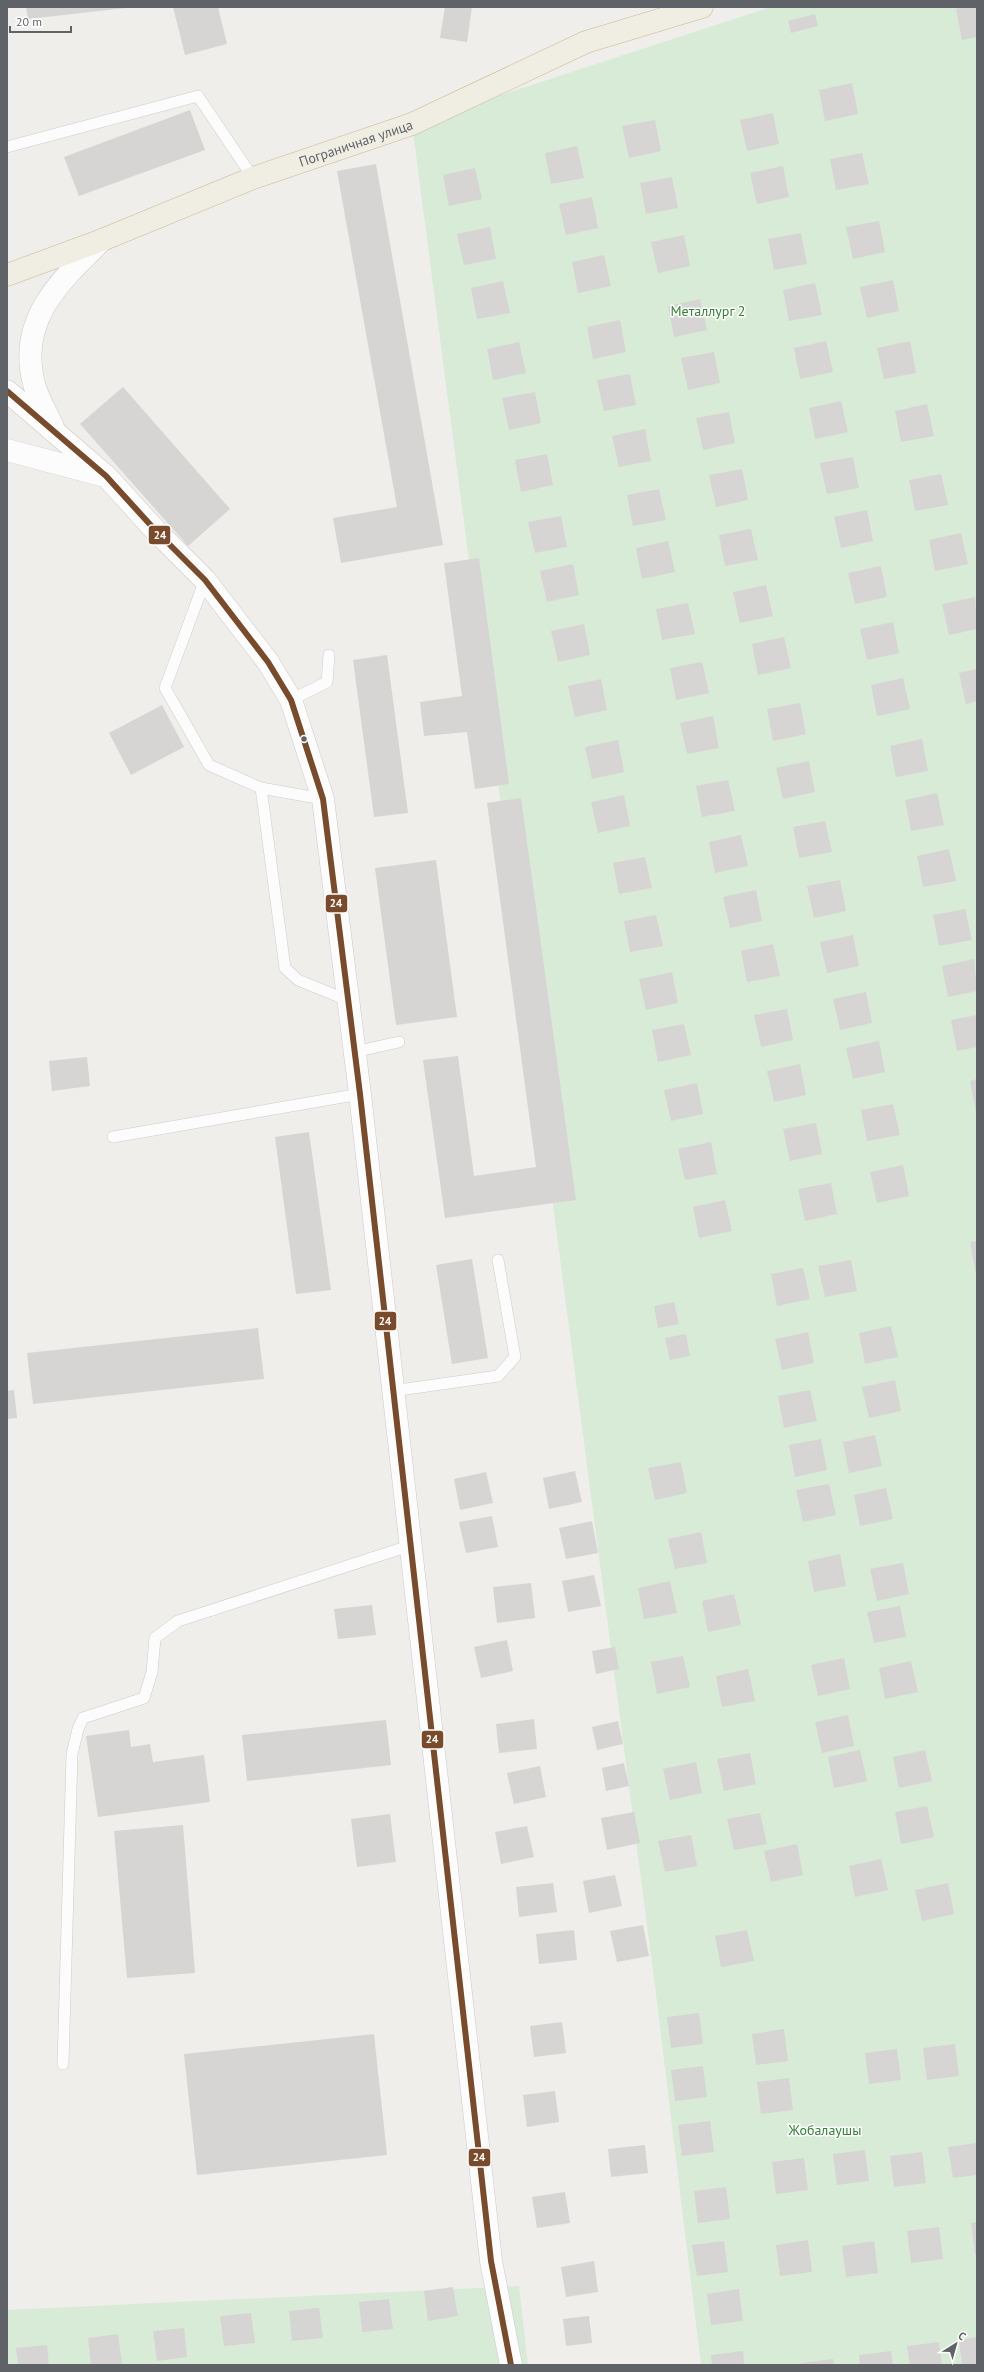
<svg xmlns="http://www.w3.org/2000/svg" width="984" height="2372" font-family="'PT Sans',sans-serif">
	<rect width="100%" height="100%" fill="#efeeea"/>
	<!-- green -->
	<g fill="#d8ebd6">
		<polygon points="771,7 977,7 977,2365 701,2365 656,1994 412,124"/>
		<polygon points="519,2286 528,2365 7,2365 7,2310"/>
	</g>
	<!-- building -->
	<g fill="#d6d5d3">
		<polygon points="26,7 126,7 126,8 28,19"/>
		<polygon points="173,7 218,7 227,44 185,55"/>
		<polygon points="445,7 472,7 467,42 440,38"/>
		<polygon points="963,7 977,7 977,37 962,40 956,9"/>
		<polygon points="815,14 818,26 791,33 788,21"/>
		<polygon points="852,83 858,114 825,121 819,90"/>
		<polygon points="190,110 205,150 79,196 64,157"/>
		<polygon points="773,113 779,144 747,151 740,120"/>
		<polygon points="655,120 661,151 629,158 622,126"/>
		<polygon points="577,146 584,178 551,184 545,153"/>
		<polygon points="862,153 869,184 836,190 830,159"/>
		<polygon points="376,164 443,545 341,563 333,518 397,507 337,171"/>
		<polygon points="783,166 789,197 757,204 750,173"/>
		<polygon points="475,168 482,199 449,206 443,175"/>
		<polygon points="672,177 678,208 646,214 640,183"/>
		<polygon points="592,197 598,228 566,235 559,204"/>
		<polygon points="879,221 885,252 853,259 846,227"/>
		<polygon points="490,227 496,259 464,265 457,234"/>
		<polygon points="801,233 807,264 774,270 768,239"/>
		<polygon points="684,235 690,266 658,273 651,242"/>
		<polygon points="604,255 611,286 578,293 572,262"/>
		<polygon points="893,280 899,311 867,318 860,287"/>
		<polygon points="503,281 510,313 477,319 471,288"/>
		<polygon points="815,283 822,315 789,321 783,290"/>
		<polygon points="700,299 707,330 674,337 668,306"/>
		<polygon points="620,320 626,352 593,359 587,327"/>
		<polygon points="826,341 833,372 800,379 794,348"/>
		<polygon points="910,341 916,373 884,379 877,348"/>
		<polygon points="519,342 526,373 493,380 487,349"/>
		<polygon points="714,352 720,383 688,390 681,358"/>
		<polygon points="630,374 636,405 604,411 597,380"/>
		<polygon points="123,387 230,509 188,546 80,424"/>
		<polygon points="535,392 541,423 509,430 502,398"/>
		<polygon points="841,401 848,432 815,439 809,408"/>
		<polygon points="927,404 934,436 901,442 895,411"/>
		<polygon points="729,412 735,443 703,450 696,418"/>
		<polygon points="645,429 651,461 619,467 612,436"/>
		<polygon points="547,454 553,485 521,492 515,460"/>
		<polygon points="853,457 859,488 827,494 820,463"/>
		<polygon points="742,469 748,500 716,507 709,475"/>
		<polygon points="941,474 948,505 915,511 909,480"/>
		<polygon points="659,489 666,520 633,526 627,495"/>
		<polygon points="867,510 873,541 841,548 834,517"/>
		<polygon points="561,516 567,547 535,553 528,522"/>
		<polygon points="751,529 758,560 725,566 719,535"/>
		<polygon points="961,533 968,564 935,571 929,540"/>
		<polygon points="668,541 675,572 642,579 636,548"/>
		<polygon points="479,558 509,784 475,789 467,732 424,736 420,702 462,696 444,563"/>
		<polygon points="573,564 579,595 547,602 540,571"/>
		<polygon points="881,566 887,597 855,604 848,573"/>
		<polygon points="766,585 773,616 740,623 733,592"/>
		<polygon points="975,597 977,629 949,635 942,604"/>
		<polygon points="688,603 695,634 662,640 656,609"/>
		<polygon points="893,622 899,653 867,660 860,629"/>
		<polygon points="584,624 590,655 558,662 551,631"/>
		<polygon points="784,637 791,668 758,675 752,644"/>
		<polygon points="387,655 408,813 374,817 353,660"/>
		<polygon points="702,662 709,693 676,700 670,668"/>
		<polygon points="977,669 977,701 966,704 959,673"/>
		<polygon points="903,678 910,709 877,716 871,685"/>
		<polygon points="601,679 607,710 575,717 568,686"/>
		<polygon points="800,703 806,734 773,741 767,709"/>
		<polygon points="162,705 184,747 131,775 109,733"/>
		<polygon points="713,716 719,748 687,754 680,723"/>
		<polygon points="922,739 928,771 896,777 890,746"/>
		<polygon points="618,740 624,772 592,779 585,747"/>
		<polygon points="809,761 815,792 783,799 776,768"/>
		<polygon points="728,780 735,811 702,817 696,786"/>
		<polygon points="937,793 944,825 911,831 905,800"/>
		<polygon points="624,795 630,826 598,833 591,802"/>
		<polygon points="521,798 576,1200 445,1218 423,1060 458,1056 474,1176 536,1167 487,803"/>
		<polygon points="825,821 832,852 799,858 793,827"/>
		<polygon points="741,835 748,866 715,873 709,842"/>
		<polygon points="949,849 956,881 923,887 917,856"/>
		<polygon points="645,857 652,888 619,894 613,863"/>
		<polygon points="436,860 457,1017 396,1025 375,868"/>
		<polygon points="840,880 846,911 814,918 807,886"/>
		<polygon points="756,890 762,921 730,928 723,897"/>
		<polygon points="965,909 972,940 939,946 933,915"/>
		<polygon points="656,915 663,946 630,952 624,921"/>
		<polygon points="853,935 859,966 827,973 820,942"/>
		<polygon points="773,944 780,976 747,982 741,951"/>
		<polygon points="974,959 977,991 948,997 942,966"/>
		<polygon points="672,972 678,1003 646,1010 639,979"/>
		<polygon points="866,992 872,1023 840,1030 833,999"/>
		<polygon points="787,1009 793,1040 761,1047 754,1015"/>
		<polygon points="977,1015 977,1047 957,1051 951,1020"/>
		<polygon points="684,1024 691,1055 658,1062 652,1030"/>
		<polygon points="879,1041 885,1072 853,1079 846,1048"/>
		<polygon points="87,1057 90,1086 52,1091 49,1061"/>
		<polygon points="800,1064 806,1095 774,1102 767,1071"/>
		<polygon points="977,1079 977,1112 976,1112 970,1081"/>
		<polygon points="697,1083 703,1114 671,1121 664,1090"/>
		<polygon points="893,1104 900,1135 867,1141 861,1110"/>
		<polygon points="816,1123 822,1154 790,1161 783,1129"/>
		<polygon points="309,1132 331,1290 296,1294 275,1137"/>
		<polygon points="711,1142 717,1174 685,1180 678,1149"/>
		<polygon points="903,1165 909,1196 877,1203 870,1172"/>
		<polygon points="831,1183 837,1214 805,1221 798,1189"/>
		<polygon points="725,1200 732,1231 699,1238 693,1207"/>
		<polygon points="977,1241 977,1275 976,1275 970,1242"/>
		<polygon points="472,1259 488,1358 452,1364 436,1265"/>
		<polygon points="851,1260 857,1291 825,1297 818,1266"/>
		<polygon points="803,1268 810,1299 777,1306 771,1274"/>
		<polygon points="674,1302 679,1324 658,1328 654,1306"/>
		<polygon points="891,1326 898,1357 865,1364 859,1333"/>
		<polygon points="258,1328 264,1379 33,1404 27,1353"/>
		<polygon points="808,1332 814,1363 782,1370 775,1339"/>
		<polygon points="686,1334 690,1356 670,1360 665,1338"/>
		<polygon points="895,1380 901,1411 869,1418 862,1387"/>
		<polygon points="14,1390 17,1418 7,1419 7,1391"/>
		<polygon points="810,1390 817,1421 784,1428 778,1396"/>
		<polygon points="875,1435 882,1466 849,1473 843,1442"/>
		<polygon points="821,1439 827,1470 795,1477 789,1445"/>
		<polygon points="681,1462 687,1493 655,1500 648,1468"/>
		<polygon points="575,1471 582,1502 549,1509 543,1478"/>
		<polygon points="486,1472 493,1503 460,1510 454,1479"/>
		<polygon points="829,1484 836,1515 803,1522 796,1490"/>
		<polygon points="886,1488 893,1519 860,1526 854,1495"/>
		<polygon points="492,1516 498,1547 466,1553 459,1522"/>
		<polygon points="592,1521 598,1553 566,1559 559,1528"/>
		<polygon points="701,1532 707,1563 675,1569 668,1539"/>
		<polygon points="840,1554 846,1586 814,1592 808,1561"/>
		<polygon points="903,1563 909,1594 877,1601 870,1569"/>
		<polygon points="594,1575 601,1606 568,1612 562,1581"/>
		<polygon points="670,1581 677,1613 644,1619 638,1588"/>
		<polygon points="531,1583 535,1618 497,1623 493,1587"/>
		<polygon points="734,1594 741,1625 708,1632 702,1601"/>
		<polygon points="372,1605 376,1635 338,1639 334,1609"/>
		<polygon points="900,1606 906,1637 874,1643 867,1612"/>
		<polygon points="507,1640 513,1671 481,1678 474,1647"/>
		<polygon points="615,1647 619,1669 596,1674 592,1651"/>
		<polygon points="683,1656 690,1687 657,1694 651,1662"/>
		<polygon points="844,1658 850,1689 818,1696 811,1665"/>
		<polygon points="911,1661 918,1692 885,1699 879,1668"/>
		<polygon points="748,1669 755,1701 722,1707 716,1676"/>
		<polygon points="848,1715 854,1746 822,1753 815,1722"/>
		<polygon points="534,1719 537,1749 499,1753 496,1724"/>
		<polygon points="386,1720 391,1765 247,1781 242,1735"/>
		<polygon points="618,1721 623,1744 597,1750 592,1727"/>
		<polygon points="129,1730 131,1747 150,1744 153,1762 204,1755 210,1802 98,1817 86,1736"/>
		<polygon points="860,1750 867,1781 834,1788 828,1757"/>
		<polygon points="925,1750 932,1781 899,1788 893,1757"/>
		<polygon points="750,1753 756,1784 724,1791 717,1759"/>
		<polygon points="696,1762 702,1793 670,1800 663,1769"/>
		<polygon points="624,1763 629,1786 606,1791 602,1768"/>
		<polygon points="540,1766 546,1797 514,1804 507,1773"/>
		<polygon points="927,1806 934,1837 901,1844 895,1812"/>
		<polygon points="634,1812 640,1843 607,1850 601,1818"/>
		<polygon points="760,1813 767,1844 734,1850 727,1819"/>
		<polygon points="390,1814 396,1862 357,1867 351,1819"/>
		<polygon points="183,1825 195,1973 127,1978 114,1831"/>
		<polygon points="527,1826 534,1857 501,1864 495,1832"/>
		<polygon points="691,1835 697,1866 665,1872 658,1841"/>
		<polygon points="797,1844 803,1875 771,1882 764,1851"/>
		<polygon points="881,1859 888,1890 855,1897 849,1866"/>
		<polygon points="615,1875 622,1906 589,1913 583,1881"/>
		<polygon points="553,1883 557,1912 519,1917 516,1887"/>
		<polygon points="948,1883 954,1914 922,1921 915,1890"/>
		<polygon points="643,1925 649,1956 617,1962 610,1931"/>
		<polygon points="574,1930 577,1960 539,1964 536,1934"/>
		<polygon points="747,1930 754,1961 721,1967 715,1936"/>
		<polygon points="699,2013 703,2044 671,2048 667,2017"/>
		<polygon points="562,2022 566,2053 534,2057 530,2026"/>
		<polygon points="784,2029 788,2061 756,2065 752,2034"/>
		<polygon points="374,2034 387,2155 197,2175 184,2054"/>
		<polygon points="955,2044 959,2076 927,2080 923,2048"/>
		<polygon points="897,2049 901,2080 869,2084 865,2053"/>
		<polygon points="703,2066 707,2097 675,2101 671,2070"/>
		<polygon points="789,2078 793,2110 761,2114 757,2082"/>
		<polygon points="555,2091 559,2122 527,2127 523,2095"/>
		<polygon points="710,2121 714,2152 682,2156 678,2125"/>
		<polygon points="977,2143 977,2175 953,2178 948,2147"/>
		<polygon points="645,2145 648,2173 611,2177 608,2149"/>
		<polygon points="865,2150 869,2181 837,2185 833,2154"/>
		<polygon points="922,2152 926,2183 894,2187 890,2156"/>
		<polygon points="804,2158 808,2190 776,2194 772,2162"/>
		<polygon points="726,2187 730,2219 698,2223 694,2191"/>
		<polygon points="565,2192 570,2223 537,2228 532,2197"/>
		<polygon points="977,2222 977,2254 975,2254 971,2223"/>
		<polygon points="939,2227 943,2259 911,2263 907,2231"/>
		<polygon points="808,2240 812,2272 780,2276 776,2245"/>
		<polygon points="724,2241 728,2272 697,2276 692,2245"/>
		<polygon points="874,2241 878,2273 846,2277 842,2246"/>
		<polygon points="594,2261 598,2292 566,2297 561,2267"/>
		<polygon points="453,2287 458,2316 428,2321 424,2291"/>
		<polygon points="739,2289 743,2321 711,2325 707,2294"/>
		<polygon points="389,2299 393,2329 362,2332 359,2302"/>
		<polygon points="319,2308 323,2338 292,2341 289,2311"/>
		<polygon points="251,2313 255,2343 224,2346 220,2316"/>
		<polygon points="589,2316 592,2343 566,2346 563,2319"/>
		<polygon points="184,2328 187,2357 157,2361 153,2331"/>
		<polygon points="118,2334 122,2364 91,2365 88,2338"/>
		<polygon points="977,2337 977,2365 962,2365 959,2340"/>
		<polygon points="939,2342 942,2365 910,2365 907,2346"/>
		<polygon points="47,2345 49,2365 18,2365 16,2348"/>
		<polygon points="743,2351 744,2365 712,2365 711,2355"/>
		<polygon points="891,2351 893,2365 860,2365 859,2355"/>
		<polygon points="833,2359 834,2365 802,2365 801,2363"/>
	</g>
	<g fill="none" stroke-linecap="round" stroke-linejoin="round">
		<defs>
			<g id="lane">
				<polyline points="7,147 198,96 253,178"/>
				<polyline points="205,580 165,688 209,765 261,788 323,799"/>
				<polyline points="291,700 327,682 329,655"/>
				<polyline points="261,788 285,968 298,980 347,1000"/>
				<polyline points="354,1052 399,1042"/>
				<polyline points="113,1137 360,1094"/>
				<polyline points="392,1391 498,1376 515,1357 498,1260"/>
				<polyline points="63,2064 72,1754 78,1729 83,1718 144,1698 152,1672 155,1638 178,1621 409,1546"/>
			</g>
			<g id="secondary">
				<polyline points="7,391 106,476 156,531 205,580 268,662 291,700 323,799 360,1094 491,2261 511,2365"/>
				<path d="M53 427C47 413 38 399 34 384 17 320 60 281 102 240"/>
				<polyline points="7,450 101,475"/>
			</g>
			<g id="highway">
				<path id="s1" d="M7 275 102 240 253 178 412 124 586 42 702 7"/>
			</g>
		</defs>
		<!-- lane casing -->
		<use href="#lane" stroke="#cbcccc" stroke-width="12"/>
		<!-- secondary casing -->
		<use href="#secondary" stroke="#cacacb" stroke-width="23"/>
		<!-- highway casing -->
		<use href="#highway" stroke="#c8b996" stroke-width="23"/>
		<!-- lane -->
		<use href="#lane" stroke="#fdfcfc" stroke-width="11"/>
		<!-- secondary -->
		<use href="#secondary" stroke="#fdfcfc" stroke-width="22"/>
		<!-- highway -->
		<use href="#highway" stroke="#f0ede3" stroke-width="22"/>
		<defs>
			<polyline id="bus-1" points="7,391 106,476 156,531 205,580 268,662 291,700 323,799 360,1094 491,2261 511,2365"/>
		</defs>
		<!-- bus-1 casing -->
		<use href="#bus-1" stroke="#fff" stroke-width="9"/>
		<!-- bus-1 -->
		<use href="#bus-1" stroke="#7a4b2a" stroke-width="6"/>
	</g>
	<!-- markers -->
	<circle fill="#5f6368" stroke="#fff" stroke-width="1.5" cx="304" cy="739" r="3.5"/>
	<g text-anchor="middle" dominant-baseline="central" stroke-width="3" stroke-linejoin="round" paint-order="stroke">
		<!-- street labels -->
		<g font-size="14" fill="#5f6368" stroke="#fff">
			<text stroke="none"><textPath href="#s1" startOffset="373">Пограничная улица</textPath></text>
		</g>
		<!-- park labels -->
		<g font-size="14" fill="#348238" stroke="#fff">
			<text x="708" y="311">Металлург 2</text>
			<text x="825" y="2130">Жобалаушы</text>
		</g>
	</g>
	<g stroke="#fff" stroke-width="1.5">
		<rect x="148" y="525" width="23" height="20" rx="4" fill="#7a4b2a"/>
		<rect x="325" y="894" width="23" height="19" rx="4" fill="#7a4b2a"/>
		<rect x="374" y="1311" width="23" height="20" rx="4" fill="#7a4b2a"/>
		<rect x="421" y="1730" width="23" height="19" rx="4" fill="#7a4b2a"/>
		<rect x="468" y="2148" width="23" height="19" rx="4" fill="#7a4b2a"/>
	</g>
	<g font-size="11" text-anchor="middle" font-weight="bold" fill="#fff">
		<text x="160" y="539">24</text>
		<text x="336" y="907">24</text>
		<text x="385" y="1325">24</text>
		<text x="432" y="1743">24</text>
		<text x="479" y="2161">24</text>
	</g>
	<!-- border -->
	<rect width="984" height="2372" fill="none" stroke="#5f6368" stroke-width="16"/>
	<!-- north arrow -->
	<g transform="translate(956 2344) rotate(37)" stroke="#ffffff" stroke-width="3" paint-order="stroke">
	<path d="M0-3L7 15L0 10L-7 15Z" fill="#5f6368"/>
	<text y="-6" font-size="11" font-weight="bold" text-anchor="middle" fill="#5f6368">С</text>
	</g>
	<!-- scale -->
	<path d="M10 26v6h61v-6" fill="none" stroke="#5f6368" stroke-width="2"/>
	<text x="16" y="26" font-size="12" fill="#5f6368" stroke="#ffffff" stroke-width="3" paint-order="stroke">20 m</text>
</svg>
